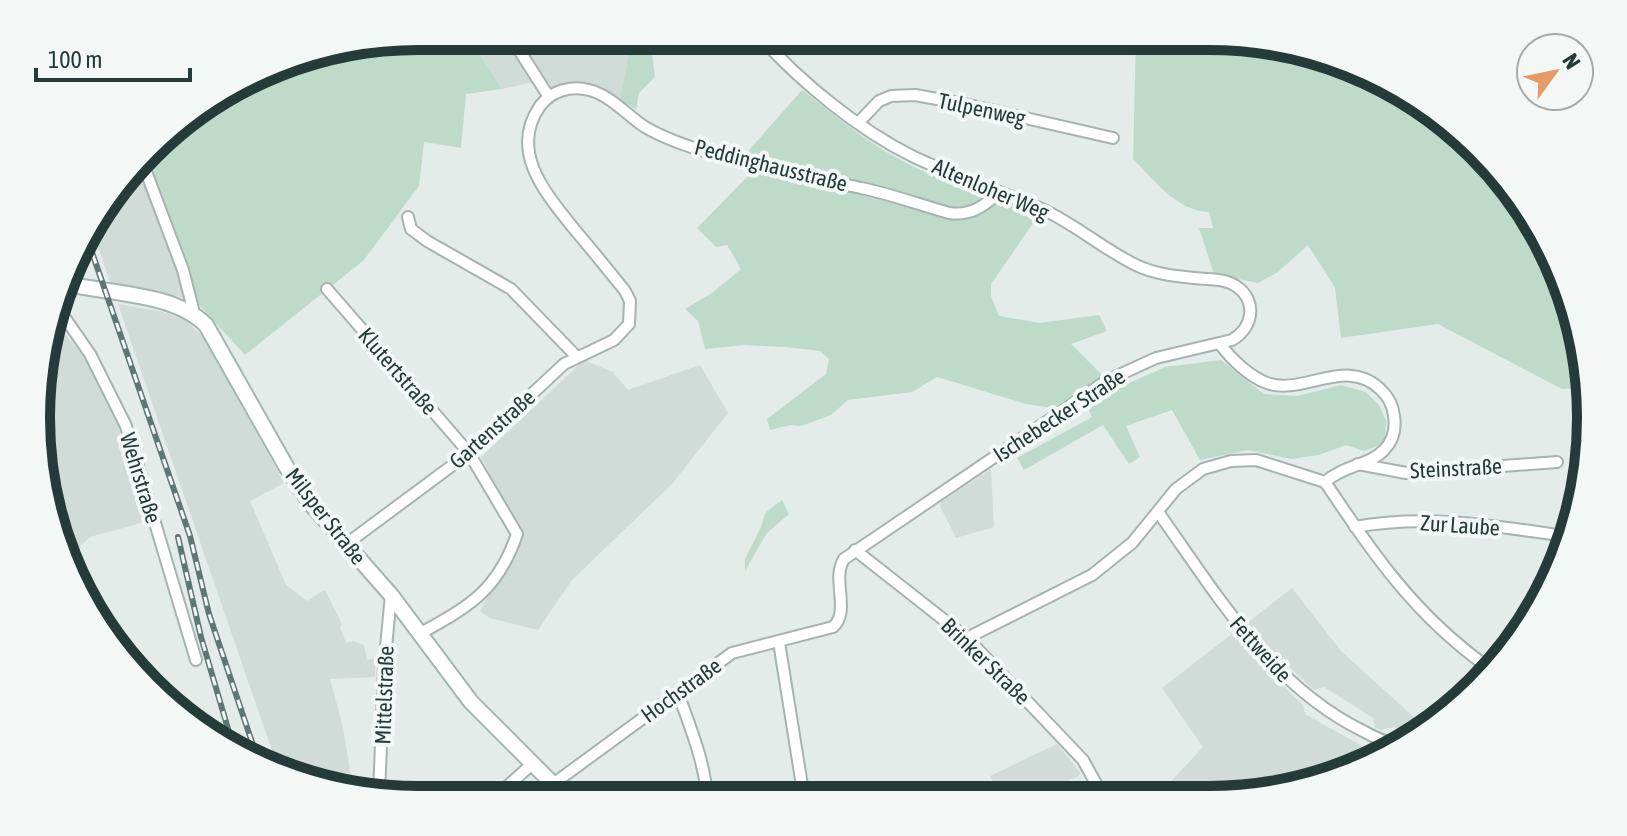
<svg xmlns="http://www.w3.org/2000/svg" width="1627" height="836" font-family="'Asap Condensed',sans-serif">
	<rect width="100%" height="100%" fill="#e3ece9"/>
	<!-- built -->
	<g fill="#d1dbd8">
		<polygon points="468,36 632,36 620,100 529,83 502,89"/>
		<polygon points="145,158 187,298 111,284 91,227 100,206"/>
		<polygon points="118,304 163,312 185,320 205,339 284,483 250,501 286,585 307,601 325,590 342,624 340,627 346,643 353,641 364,645 367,660 375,658 375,677 330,679 343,727 353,788 278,768"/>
		<polygon points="53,320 84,357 122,432 119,434 145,522 90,537 79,547 65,551 39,468 43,343"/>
		<polygon points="584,360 613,372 628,390 700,365 728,413 672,484 572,580 538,630 490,618 480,611 521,533 481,457"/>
		<polygon points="991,469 994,527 956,538 940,506 941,502"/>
		<polygon points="1292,588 1341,651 1427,729 1407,741 1402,732 1395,727 1380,730 1375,727 1373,718 1324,687 1314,690 1267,646 1247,623"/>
		<polygon points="1233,633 1249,652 1303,705 1305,714 1380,756 1355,771 1259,797 1188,797 1162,791 1203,747 1162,688"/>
		<polygon points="1057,744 1080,772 1079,776 1029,797 1000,797 990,776"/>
	</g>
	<!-- green -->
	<g fill="#bedbca">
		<polygon points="418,36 468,36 502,89 466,94 461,148 424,142 419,186 364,260 245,355 193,298 142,161 185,115 295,56"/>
		<polygon points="632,36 657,36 651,47 655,77 639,93 636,109 620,100"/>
		<path d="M1136 37H1234L1378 75 1496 166 1571 295 1583 388 1562 389 1438 324 1341 338 1335 288 1308 245 1278 272 1258 283 1214 274 1199 228H1213L1209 212C1177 211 1155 181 1133 159Z"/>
		<path d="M802 90C836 117 870 145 908 164 951 185 998 194 1041 212L991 284V296L999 316 1039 323 1099 315 1107 331 1071 344 1104 377 1053 408 1026 404 937 377 912 392 848 400 831 415 801 426 791 425 770 430 767 419 826 374 829 359 820 351 785 347 744 345 705 349 698 321 685 309 712 293 741 269 727 245 716 247 697 228 751 173 744 156Z"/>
		<polygon points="1221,360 1264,394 1297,396 1341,385 1366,392 1379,405 1386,421 1385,443 1364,451 1346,445 1319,455 1291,459 1248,450 1200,460 1172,410 1126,426 1140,457 1129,464 1103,425 1024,470 1017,458 1092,417 1088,409 1116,389 1165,367"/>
		<polygon points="782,500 789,514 766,534 745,571 745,559 761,527 765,513"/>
		<polygon points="531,780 551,799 502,799"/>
	</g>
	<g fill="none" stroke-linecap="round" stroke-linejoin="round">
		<defs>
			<g id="street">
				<polyline points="510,36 549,97"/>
				<polyline points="859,122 879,101 891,96 915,95 960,103 1113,138"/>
				<polyline points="142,161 183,270 194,313"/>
				<polyline points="408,217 411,229 427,241 511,289 576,356"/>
				<path d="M327 289 469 453 517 534C498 590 470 606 421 633"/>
				<polyline points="58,308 90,354 126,426 196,660"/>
				<path d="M1220 344C1231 359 1250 377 1267 383 1302 396 1347 356 1380 389 1388 396 1393 406 1394 416 1396 429 1393 441 1384 450 1370 465 1344 465 1325 482"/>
				<polyline points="1358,464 1406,473 1557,462"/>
				<path d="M1325 482C1375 556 1413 613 1486 666"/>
				<path d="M1158 512C1216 593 1268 683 1361 730 1373 736 1386 744 1400 745"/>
				<path d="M1355 527C1426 514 1495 526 1565 536"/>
				<path d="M345 545 469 453 564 364 614 340 629 324 630 301 625 291C609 271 592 250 575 230 547 195 508 152 540 106 551 91 571 85 589 90 610 95 627 115 645 127 667 140 694 148 718 156 765 170 814 177 861 188 891 194 920 205 949 213 970 216 984 207 999 192"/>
				<polyline points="855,550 967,638 1083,760 1099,789"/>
				<polyline points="967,638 1092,575 1132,543 1176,489 1203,469 1231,461 1256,460 1325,482"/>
				<polyline points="779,642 804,798"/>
				<path d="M678 693C690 727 705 762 707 798"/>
				<path d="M553 784 732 653 833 627C851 611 831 579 844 559L1108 380 1156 358 1232 340C1253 328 1258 301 1236 286 1224 278 1209 280 1195 278 1175 276 1154 274 1136 265 1103 249 1075 224 1042 209 999 191 954 176 912 156 856 128 801 82 759 36"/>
				<polyline points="379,795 384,668 391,595"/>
				<polyline points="390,798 501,792 532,764"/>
			</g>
			<g id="secondary">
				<path d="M68 284C111 294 174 293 206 325L287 468 311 504 391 595 471 702 568 799"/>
				<path d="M1056 797C1088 787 1113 789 1144 797"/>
			</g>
		</defs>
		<!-- street casing -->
		<use href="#street" stroke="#a6b3b1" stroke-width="14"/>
		<!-- secondary casing -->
		<use href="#secondary" stroke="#a3b6b2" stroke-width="18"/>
		<!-- street -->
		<use href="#street" stroke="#fff" stroke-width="10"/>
		<!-- secondary -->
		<use href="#secondary" stroke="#fff" stroke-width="14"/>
		<defs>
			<g id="rail">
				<polyline points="87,238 190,536 209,614 259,763"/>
				<polyline points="178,537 201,637 234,749"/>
			</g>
		</defs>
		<!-- rail casing -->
		<use href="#rail" stroke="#5f7774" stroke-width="6"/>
		<!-- rail -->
		<use href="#rail" stroke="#f3f8f7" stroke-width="3" stroke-dasharray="9" stroke-linecap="butt"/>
	</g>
	<g text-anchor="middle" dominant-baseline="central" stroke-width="8" stroke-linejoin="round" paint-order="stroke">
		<!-- street labels -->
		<g font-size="22" fill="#253b39" stroke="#f3f8f7">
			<text transform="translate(982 109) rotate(12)">Tulpenweg</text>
			<text transform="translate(771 165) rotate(14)">Peddinghausstraße</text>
			<text transform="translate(991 189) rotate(23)">Altenloher Weg</text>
			<text transform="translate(398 371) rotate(49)">Klutertstraße</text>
			<text transform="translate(1059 415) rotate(-33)">Ischebecker Straße</text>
			<text transform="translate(492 429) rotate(-42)">Gartenstraße</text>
			<text transform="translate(1456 468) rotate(-3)">Steinstraße</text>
			<text transform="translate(141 478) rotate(73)">Wehrstraße</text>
			<text transform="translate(326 516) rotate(52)">Milsper Straße</text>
			<text transform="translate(1460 525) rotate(4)">Zur Laube</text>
			<text transform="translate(1261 649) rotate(48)">Fettweide</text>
			<text transform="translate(986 661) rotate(44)">Brinker Straße</text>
			<text transform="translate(681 690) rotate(-36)">Hochstraße</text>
			<text transform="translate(384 695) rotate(-88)">Mittelstraße</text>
		</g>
	</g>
	<!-- crop -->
	<path d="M0 0H1627V836H0ZM418 50H1209A368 368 0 0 1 1577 418V418A368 368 0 0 1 1209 786H418A368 368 0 0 1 50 418V418A368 368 0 0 1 418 50Z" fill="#f3f8f7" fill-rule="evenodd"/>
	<path fill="none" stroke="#253b39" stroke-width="10" d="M418 50H1209A368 368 0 0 1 1577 418V418A368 368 0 0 1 1209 786H418A368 368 0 0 1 50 418V418A368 368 0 0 1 418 50Z"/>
	<!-- north arrow -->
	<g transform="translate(1555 72) rotate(57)"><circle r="38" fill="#f3f8f7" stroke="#a1acab" stroke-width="2"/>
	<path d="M0-6L14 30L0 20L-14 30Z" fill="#e59b68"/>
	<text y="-12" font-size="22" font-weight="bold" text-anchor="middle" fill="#253b39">N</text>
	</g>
	<!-- scale -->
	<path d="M36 68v12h154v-12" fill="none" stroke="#253b39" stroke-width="4"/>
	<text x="48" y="68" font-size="24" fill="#253b39" stroke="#f3f8f7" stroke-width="6" paint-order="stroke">100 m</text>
</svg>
